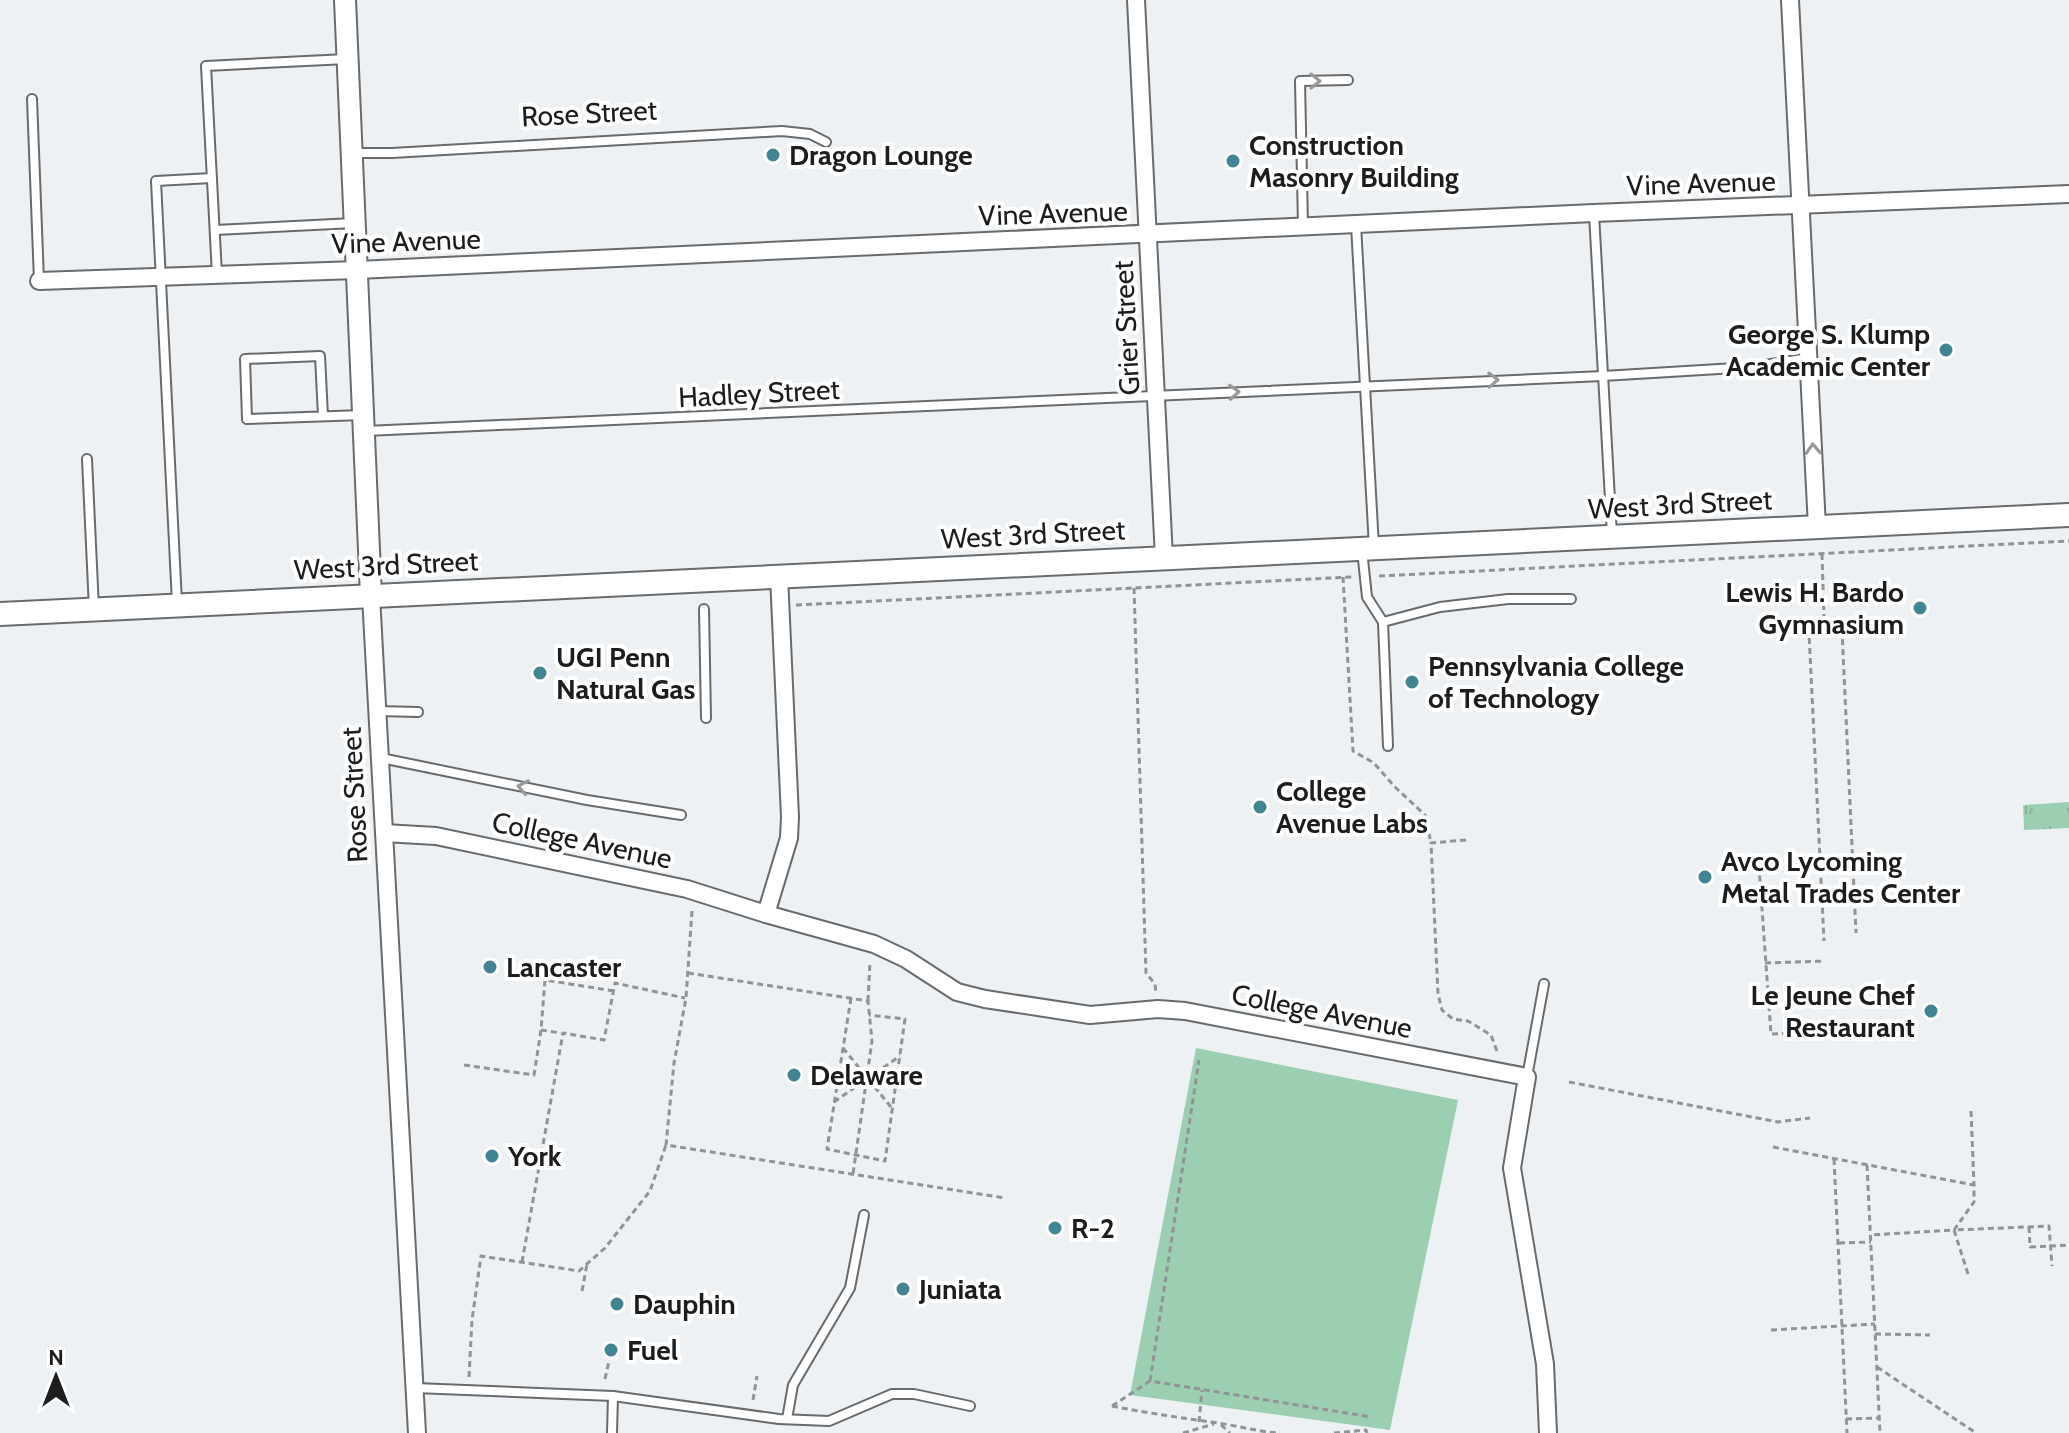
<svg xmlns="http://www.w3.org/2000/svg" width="2069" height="1433" font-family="Cabin,sans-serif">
	<defs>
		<pattern id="park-tufts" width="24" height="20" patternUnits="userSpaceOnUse" patternTransform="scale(2)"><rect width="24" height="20" fill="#9ccfb2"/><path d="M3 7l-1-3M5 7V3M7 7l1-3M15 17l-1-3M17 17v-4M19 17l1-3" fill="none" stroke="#86b199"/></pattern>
	</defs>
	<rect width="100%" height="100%" fill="#edf1f4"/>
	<!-- park -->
	<polygon fill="url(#park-tufts)" points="2069,802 2069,828 2024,830 2023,805"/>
	<!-- garden -->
	<polygon fill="#9ccfb2" points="1196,1048 1458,1100 1390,1430 1130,1395"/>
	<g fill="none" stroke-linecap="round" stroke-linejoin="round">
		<defs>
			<g id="service">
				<polyline points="32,99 39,281"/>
				<polyline points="354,153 392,153 782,131 810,134 826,142"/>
				<polyline points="1594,214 1612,535"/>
				<polyline points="1356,225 1374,547"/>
				<polyline points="1303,226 1300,81 1348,80"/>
				<polyline points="215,230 354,223"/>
				<polyline points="217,275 206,66 347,59"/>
				<polyline points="323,416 320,356 245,359 247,419 363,415"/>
				<polyline points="365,431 1603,376 1752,367 1809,358"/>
				<polyline points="87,459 94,609"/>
				<polyline points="1362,550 1367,597 1383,622 1388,746"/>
				<polyline points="177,603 156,181 212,178"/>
				<polyline points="704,609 706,718"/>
				<polyline points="1383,622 1440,607 1508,599 1571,599"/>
				<polyline points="377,711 418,712"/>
				<polyline points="381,758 587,800 681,815"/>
				<polyline points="1527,1077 1544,984"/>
				<polyline points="415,1388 613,1396 779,1419 829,1421 892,1394 914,1394 970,1406"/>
				<polyline points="787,1419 793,1385 850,1288 864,1215"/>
				<polyline points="612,1433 613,1396"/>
			</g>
			<g id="minor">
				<polyline points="1136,0 1164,558"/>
				<polyline points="1790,0 1817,527"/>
				<polyline points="39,281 357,270 1594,213 2069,194"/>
				<polyline points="779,576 790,817 789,838 766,914 874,944 906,959 957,992 985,999 1090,1015 1158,1009 1185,1011 1527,1077 1512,1168 1545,1364 1548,1433"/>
				<polyline points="371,596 417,1433"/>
				<polyline points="384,833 436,836 687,889 766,914"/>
			</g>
			<polyline id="tertiary" points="345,0 371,596"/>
			<polyline id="secondary" points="0,614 2069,515"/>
		</defs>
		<!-- service casing -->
		<use href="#service" stroke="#686b6e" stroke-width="12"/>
		<!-- minor casing -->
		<use href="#minor" stroke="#686b6e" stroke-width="20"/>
		<!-- tertiary casing -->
		<use href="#tertiary" stroke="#686b6e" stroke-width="24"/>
		<!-- secondary casing -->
		<use href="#secondary" stroke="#686b6e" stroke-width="26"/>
		<!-- path -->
		<g stroke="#919496" stroke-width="3" stroke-dasharray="6 4" stroke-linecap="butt">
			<polyline points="1822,554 1824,617 1809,633 1824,941"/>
			<polyline points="1379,576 2069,541"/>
			<polyline points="1343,577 1353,751 1374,763 1395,787 1425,815 1431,843"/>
			<polyline points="1134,588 1146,973 1155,984 1156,993"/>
			<polyline points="796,605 1352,577"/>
			<polyline points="1825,618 1842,630 1856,933"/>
			<polyline points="1466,840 1431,843 1438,994 1442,1010 1453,1019 1468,1021 1491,1035 1498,1054"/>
			<polyline points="692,911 686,998 674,1063 666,1145 1005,1198"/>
			<polyline points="1765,963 1825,961"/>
			<polyline points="688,973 868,1001 872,1041 853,1174"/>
			<polyline points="851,998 827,1149 885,1161 905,1019 869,1015"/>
			<polyline points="868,1001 870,962"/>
			<polyline points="541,1030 561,1033"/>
			<polyline points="1828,1031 1771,1034 1759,867 1853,862"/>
			<polyline points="843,1048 891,1107"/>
			<polyline points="464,1065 534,1075 541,1030 545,980 614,991"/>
			<polyline points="1569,1082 1778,1122 1810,1118"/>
			<polyline points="834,1102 900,1056"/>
			<polyline points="1971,1111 1974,1185"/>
			<polyline points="1773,1147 1974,1185 1974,1202 1954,1230 1871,1235"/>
			<polyline points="1834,1159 1847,1433"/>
			<polyline points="1867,1165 1880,1433"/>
			<polyline points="2029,1227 2030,1247 2069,1245"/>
			<polyline points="1839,1243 1871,1242"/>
			<polyline points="522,1262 563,1033 604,1040 615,983 685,998"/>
			<polyline points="1968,1274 1954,1230 2049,1226 2052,1266"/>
			<polyline points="582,1291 587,1264"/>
			<polyline points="1771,1330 1875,1324"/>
			<polyline points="1875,1334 1930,1335"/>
			<polyline points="1877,1367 1976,1433"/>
			<polyline points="469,1377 472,1320 481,1256 579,1271 605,1248 650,1191 666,1145"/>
			<polyline points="605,1379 609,1361"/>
			<polyline points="1150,1381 1199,1060"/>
			<polyline points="753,1400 757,1376"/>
			<polyline points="1112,1406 1150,1381 1371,1417"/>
			<path d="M1112 1406C1147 1413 1182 1418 1218 1423 1239 1426 1259 1432 1280 1433"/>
			<polyline points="1846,1419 1878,1418"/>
			<polyline points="1199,1422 1202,1390"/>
			<polyline points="1221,1425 1230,1433"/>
			<polyline points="1183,1433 1214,1424"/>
			<polyline points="1334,1433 1366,1430 1367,1433"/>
		</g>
		<!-- service -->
		<use href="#service" stroke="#fff" stroke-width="8"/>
		<!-- minor -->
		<use href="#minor" stroke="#fff" stroke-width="16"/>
		<!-- tertiary -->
		<use href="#tertiary" stroke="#fff" stroke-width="20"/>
		<!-- secondary -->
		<use href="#secondary" stroke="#fff" stroke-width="22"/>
	</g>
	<!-- one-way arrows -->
	<defs><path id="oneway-chevron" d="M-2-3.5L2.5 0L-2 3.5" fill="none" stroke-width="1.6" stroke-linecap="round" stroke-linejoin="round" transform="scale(2)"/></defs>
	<g stroke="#99999a">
		<use href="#oneway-chevron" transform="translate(1315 81) rotate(-1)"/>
		<use href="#oneway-chevron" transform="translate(1493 380) rotate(-2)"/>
		<use href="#oneway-chevron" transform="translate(1234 392) rotate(-3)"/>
		<use href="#oneway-chevron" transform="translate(1813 449) rotate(-93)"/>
		<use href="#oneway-chevron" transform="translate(523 787) rotate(-169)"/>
	</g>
	<!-- markers -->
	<g fill="#418494" stroke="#fff" stroke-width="3">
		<circle cx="773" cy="155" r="8"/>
		<circle cx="1233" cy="161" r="8"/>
		<circle cx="1946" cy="350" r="8"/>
		<circle cx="1920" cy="608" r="8"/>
		<circle cx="540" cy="673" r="8"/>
		<circle cx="1412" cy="682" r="8"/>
		<circle cx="1260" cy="807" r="8"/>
		<circle cx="1705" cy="877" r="8"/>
		<circle cx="490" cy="967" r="8"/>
		<circle cx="1931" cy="1011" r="8"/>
		<circle cx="794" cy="1075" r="8"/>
		<circle cx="492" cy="1156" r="8"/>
		<circle cx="1055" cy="1228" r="8"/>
		<circle cx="903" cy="1289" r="8"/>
		<circle cx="617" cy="1304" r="8"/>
		<circle cx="611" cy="1350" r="8"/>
	</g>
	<g text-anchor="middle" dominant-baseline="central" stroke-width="8" stroke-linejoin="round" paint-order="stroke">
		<!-- street labels -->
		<g font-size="28" fill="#1c1d1e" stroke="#fff">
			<text transform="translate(589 113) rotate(-3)">Rose Street</text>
			<text transform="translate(1701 183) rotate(-2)">Vine Avenue</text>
			<text transform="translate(1053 213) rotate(-2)">Vine Avenue</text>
			<text transform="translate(406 241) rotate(-2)">Vine Avenue</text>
			<text transform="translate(1126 328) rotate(-93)">Grier Street</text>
			<text transform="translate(759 393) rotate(-3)">Hadley Street</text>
			<text transform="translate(1680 504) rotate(-3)">West 3rd Street</text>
			<text transform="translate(1033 534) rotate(-3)">West 3rd Street</text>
			<text transform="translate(386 565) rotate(-3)">West 3rd Street</text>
			<text transform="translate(354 795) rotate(-93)">Rose Street</text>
			<text transform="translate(582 840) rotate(12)">College Avenue</text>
			<text transform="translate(1322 1011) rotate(11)">College Avenue</text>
		</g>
		<!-- poi labels -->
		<g font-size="28" font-weight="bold" fill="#1c1d1e" stroke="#fff" text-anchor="start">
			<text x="1249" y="145">Construction<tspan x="1249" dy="32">Masonry Building</tspan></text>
			<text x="789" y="155">Dragon Lounge</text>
			<text x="1930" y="334" text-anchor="end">George S. Klump<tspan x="1930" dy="32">Academic Center</tspan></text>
			<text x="1904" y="592" text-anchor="end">Lewis H. Bardo<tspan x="1904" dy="32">Gymnasium</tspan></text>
			<text x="556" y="657">UGI Penn<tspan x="556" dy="32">Natural Gas</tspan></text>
			<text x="1428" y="666">Pennsylvania College<tspan x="1428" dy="32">of Technology</tspan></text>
			<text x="1276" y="791">College<tspan x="1276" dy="32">Avenue Labs</tspan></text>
			<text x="1721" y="861">Avco Lycoming<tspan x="1721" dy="32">Metal Trades Center</tspan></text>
			<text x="506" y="967">Lancaster</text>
			<text x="1915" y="995" text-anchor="end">Le Jeune Chef<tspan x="1915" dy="32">Restaurant</tspan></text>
			<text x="810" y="1075">Delaware</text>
			<text x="508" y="1156">York</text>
			<text x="1071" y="1228">R-2</text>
			<text x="919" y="1289">Juniata</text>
			<text x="633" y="1304">Dauphin</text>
			<text x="627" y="1350">Fuel</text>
		</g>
	</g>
	<!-- north arrow -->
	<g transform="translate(56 1377)" stroke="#ffffff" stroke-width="6" paint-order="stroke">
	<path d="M0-6L14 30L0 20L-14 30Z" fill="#1c1d1e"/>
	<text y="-12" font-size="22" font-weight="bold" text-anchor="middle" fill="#1c1d1e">N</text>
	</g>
</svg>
